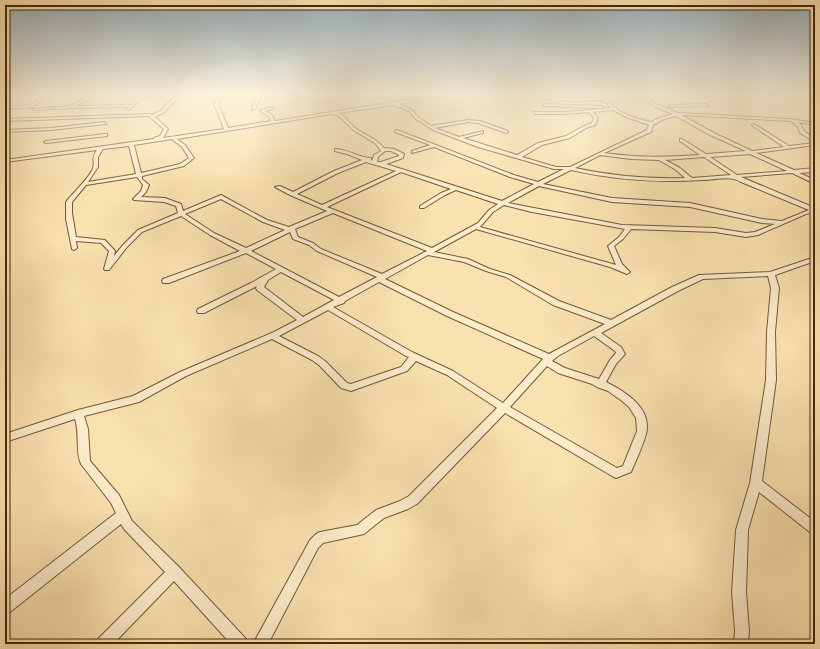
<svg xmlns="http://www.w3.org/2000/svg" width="820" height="649" font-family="'Libre Caslon Text',serif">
	<rect width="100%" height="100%" fill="#fae2b0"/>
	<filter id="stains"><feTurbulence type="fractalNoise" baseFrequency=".005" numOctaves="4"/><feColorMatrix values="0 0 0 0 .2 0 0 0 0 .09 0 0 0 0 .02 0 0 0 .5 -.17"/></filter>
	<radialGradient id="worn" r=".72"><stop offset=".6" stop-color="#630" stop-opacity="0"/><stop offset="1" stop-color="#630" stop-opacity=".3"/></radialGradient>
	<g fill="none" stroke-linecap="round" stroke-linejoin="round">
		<defs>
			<g id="street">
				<polygon points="52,93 56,93 32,107 5,109 5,107 30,105"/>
				<path d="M85 93H114L86 95 88 100 75 106 131 105C135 100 143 93 150 93L137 102 129 110 127 109 129 107 72 108 34 110 32 109 70 106 85 99 81 95Z"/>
				<path d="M179 93H183L168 108 165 112 155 117 168 129 163 138 224 129 214 104 220 93H224L218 104 228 128 271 121 269 117 260 110 273 107 274 109 265 111 272 115 275 121 394 102 463 93 399 104 411 109 418 117 431 126 468 120 480 121 508 131V132L506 133 478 123 468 122 435 128 459 137 483 131V133L463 138 517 155 538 143 566 136 584 126 592 123 594 118 589 112 565 114H535L534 112H565L611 108 604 100C584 100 548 105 532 93L558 98H600L593 93C604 92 608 103 616 108 625 116 639 119 651 122L661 117 673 114 654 106 634 93H638L656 104 678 113 790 119 815 123V125L798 122 801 125 804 131 815 139V142L800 133 798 127 791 121 681 115 714 133 752 151 784 147 753 126 752 125 754 124 789 146 815 143V145L756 153 794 170 815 168V172L799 173 815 180V184L792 173 741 177 815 208V212L806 214 758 235 746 237 715 232 631 229 623 239 614 246 622 264 630 272 627 274 610 267 476 229 434 252 468 259 490 269 510 275 559 301 611 320 672 287 699 275 770 272 815 257V261L775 275 779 288 775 332 776 380 762 481 815 522V535L811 533 759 492 748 530 746 592 749 631 748 644H734L735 631 732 592 736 530 750 483 766 380 767 332 771 288 768 276 703 279 678 291 601 333 621 347 625 354 616 364 606 382C624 391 649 406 647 429 646 439 635 463 631 472L616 478 612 476 505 413 417 504 408 509 384 518 364 534 323 543 318 548 268 644H253L310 540 316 534 320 532 357 525 376 510 400 501 409 496 497 408 447 375 416 361 407 371 351 391 341 388 319 365 312 360 272 339 186 376 139 402 84 416 88 429 90 461 119 495 132 521 179 567 246 639 248 644H231L174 581 113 644H96L98 639 165 572 124 529 121 524 10 612 5 614V599L116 513 111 503 81 464C75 451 80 434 75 419L5 442V434L78 410 133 396 180 372 274 332 297 320 257 290 256 288 257 286 204 313H198L197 311 198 309 251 283 276 269 246 253 169 283H163L162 281 163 279 240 251 210 235 181 216 142 232 127 247 109 270H105L104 269 109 251 101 243 76 241 77 248 74 250 72 249 66 219V202C72 194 91 176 93 168 95 161 91 158 97 150L5 162V160L154 139V138L160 136 164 129 149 116 5 121V119L150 114 152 115 162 110 165 106ZM394 105 409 111 416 119 433 130 478 147 554 169H564L538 182 514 175 397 130 395 131V132L430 145 412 151V153L434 147 510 177 534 184 502 201 386 164 403 158 404 154 394 149 384 148C376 138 365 135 355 128 349 123 345 115 338 113ZM613 110 626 117 649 125 647 130 570 167H556L522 157 542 145 570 138 586 128 595 125 598 118 593 112ZM332 114 339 116 353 130 375 143 381 151 374 155 372 161 371 160V158C359 158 348 149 335 149V151L347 154 362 160 334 171 293 192 280 186 275 187 290 195 327 211 289 227 267 220 221 195 183 211 181 204 165 198 141 197 146 192 149 185 142 179V176L184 166 194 158 185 145 177 139ZM676 116 710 135 746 151 706 154 682 139H680V141L700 155C666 157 639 158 604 153L651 132 653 125 664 119ZM172 139 182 147 189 158 180 164 141 173 134 145ZM129 146 136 174 88 182 98 167V157L103 149ZM385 151H391L399 155V156L381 162H377L378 157ZM750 154 787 171 737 175 710 157ZM600 155 631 159 659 160 676 170 685 178C648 179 612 176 575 168ZM704 157 731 175 692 178 680 168 665 160ZM366 162 396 171 322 205 297 194 338 173ZM571 170C615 180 658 183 703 180 715 180 730 175 741 182L809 210 782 221 762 219 690 203 612 198 543 184ZM401 172 451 189 441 193 420 206V208H424L445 195 456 190 498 204 489 210 478 223 432 248 327 207ZM137 177 143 185 141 191 133 199 134 200 164 202 176 206 178 213 138 230 123 245 114 256 115 251 105 240 76 237 72 213V202L86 185ZM539 186 612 202 690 207 762 223 775 224 755 232 746 233 715 228 622 225 508 203ZM221 199 263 222 285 230 246 248 214 233 185 214ZM504 205 532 212 625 229 619 237 608 246 616 265 480 227 493 212ZM333 213 427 251 382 274 321 249 313 243 298 237 295 229ZM290 232 293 239 309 245 317 251 377 277 339 297 251 251ZM428 255 464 262 486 271 506 277 553 305 605 324 549 354 453 312 385 279ZM281 272 334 300 303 317 264 287 268 280ZM379 282 447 316 543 359 503 403 453 371 412 352 333 307 344 303 345 301ZM328 310 406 356 409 357 401 367 351 384 347 383 325 361 318 356 279 336ZM594 336 615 351 616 353 610 360 599 379 565 368 552 361 558 356ZM547 366 558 373 592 384 597 387 608 391 622 401 629 407 636 418 637 431 623 466 617 468 510 407Z"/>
				<polygon points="258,93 262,93 255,109 252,110"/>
				<polygon points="374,93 382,93 343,99 341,98"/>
				<polygon points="656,93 698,93 706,98 703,99 697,95"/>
				<polygon points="544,104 601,106 603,107 601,108 543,106"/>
				<polygon points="708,104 709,106 671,107 669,106 671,105"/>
				<polygon points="105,122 106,124 51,130 5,132 5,130 51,128"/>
				<polygon points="105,134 107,134 107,136 46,143 44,142 46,141"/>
			</g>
			<polygon id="secondary" points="809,93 815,93 815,96 809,94"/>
		</defs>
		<!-- street casing -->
		<use href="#street" stroke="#715936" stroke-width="2"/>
		<!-- secondary casing -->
		<use href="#secondary" stroke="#432b0d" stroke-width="1"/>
		<!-- street -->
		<use href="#street" fill="#fceccc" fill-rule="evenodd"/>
		<!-- secondary -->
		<use href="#secondary" fill="#fceccc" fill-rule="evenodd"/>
	</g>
	<!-- sky -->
	<linearGradient id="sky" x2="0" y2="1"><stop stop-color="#96aebc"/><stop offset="0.51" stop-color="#fdf2db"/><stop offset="1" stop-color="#fdf2db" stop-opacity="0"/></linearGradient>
	<rect width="820" height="184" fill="url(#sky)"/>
	<!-- margin -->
	<rect width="820" height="649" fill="none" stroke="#fae2b0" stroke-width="20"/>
	<rect x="6" y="6" width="808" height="637" fill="none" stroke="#432b0d" stroke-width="2"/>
	<rect x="10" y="10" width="800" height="629" fill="none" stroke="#432b0d"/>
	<rect width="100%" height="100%" filter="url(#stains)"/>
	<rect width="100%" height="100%" fill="url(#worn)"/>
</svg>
